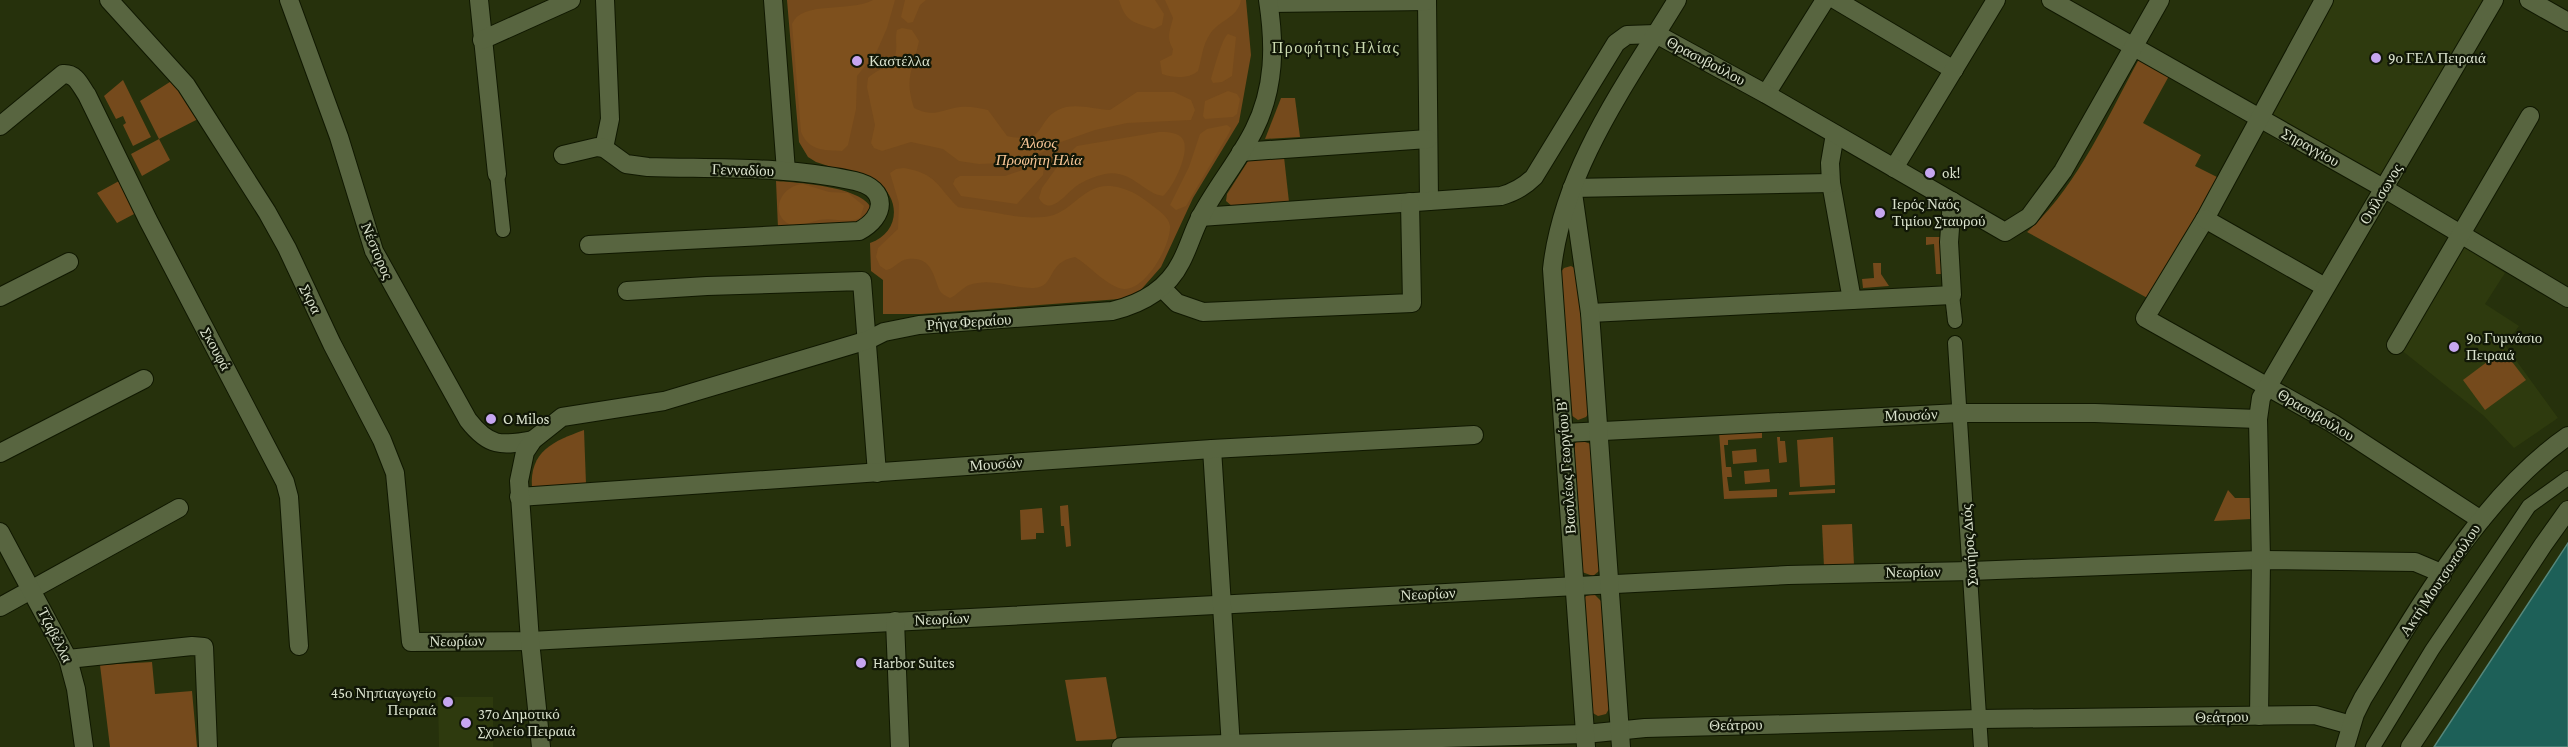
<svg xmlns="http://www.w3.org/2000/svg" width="2568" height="747" font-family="'Crimson Pro',serif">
	<rect width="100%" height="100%" fill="#26310c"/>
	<!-- built -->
	<g fill="#2e3a0e">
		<polygon points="2334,0 2484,0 2381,179 2269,115"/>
		<polygon points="2462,245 2505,273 2485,304 2519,326 2505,345 2558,418 2514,448 2484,416 2400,349"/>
		<polygon points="438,697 493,697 493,747 439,747"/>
	</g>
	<!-- green -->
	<g fill="#754a1c">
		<path d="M787 0H1246L1251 55 1239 122 1193 198 1161 267 1139 292 1120 299 921 314H883V280L871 271 870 243C899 233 902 200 877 182L816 162 808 157 799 142Z"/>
		<path d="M2139 59 2169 76 2143 123 2201 155 2195 166 2219 178 2151 300 2027 232C2077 187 2107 118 2139 59Z"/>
		<polygon points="123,80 151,137 133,146 123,125 126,123 123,116 116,119 104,96"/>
		<polygon points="173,80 200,118 159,139 170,160 142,176 131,154 159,139 140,101"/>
		<polygon points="1281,98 1295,98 1300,137 1265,139"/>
		<polygon points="1284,157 1289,202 1233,207 1226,201 1227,194 1250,158"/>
		<polygon points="119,181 136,213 117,223 97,193"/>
		<path d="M776 181C800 183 861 186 872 209L865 223 778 228Z"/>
		<polygon points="1926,237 1941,237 1944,274 1936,274 1934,244 1926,245"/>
		<polygon points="1873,263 1881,263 1881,274 1889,286 1863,288 1862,279 1874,278"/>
		<polygon points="1571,266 1578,270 1588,414 1586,417 1578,420 1571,415 1561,272 1564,268"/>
		<polygon points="2503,350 2526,380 2485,410 2463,380"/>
		<path d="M584 430 586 484 532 488C529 451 554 441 584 430Z"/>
		<polygon points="1762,430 1762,438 1728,440 1728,445 1724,445 1726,467 1731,467 1732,477 1727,477 1729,491 1777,489 1777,497 1724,499 1719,432"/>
		<polygon points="1777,437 1780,437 1780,441 1785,441 1787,462 1779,463"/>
		<polygon points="1833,437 1835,485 1800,487 1797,440"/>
		<polygon points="1579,440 1591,444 1600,567 1599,571 1593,576 1582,572 1573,445"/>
		<polygon points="1756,449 1757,462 1733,464 1732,451"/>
		<polygon points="1769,469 1770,482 1745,484 1744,471"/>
		<polygon points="1835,489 1835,493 1789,495 1789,492"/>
		<polygon points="2228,490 2235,498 2251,498 2251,519 2214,521"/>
		<polygon points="1068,505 1071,546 1066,547 1064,526 1061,526 1060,506"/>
		<polygon points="1042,508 1044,533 1036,533 1036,539 1021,540 1020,510"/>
		<polygon points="1852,524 1854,565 1824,567 1822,525"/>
		<polygon points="1594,594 1603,603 1610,707 1606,714 1598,716 1591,712 1583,600 1586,596"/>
		<polygon points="152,662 155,694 192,691 197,747 110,747 100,665"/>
		<polygon points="1106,677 1117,739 1076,741 1065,680"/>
	</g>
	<!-- forest -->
	<g fill="#7e501d">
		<path d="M873 0H895L887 28 877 51 857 76 856 109 848 145 842 151C823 150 809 151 801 132L792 24C802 0 849 13 873 0Z"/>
		<polygon points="905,0 926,0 920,5 913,22 908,23 901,17"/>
		<path d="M1119 0H1155L1164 14 1162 25 1154 29C1134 22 1126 23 1119 0Z"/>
		<path d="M1165 0H1241C1238 18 1219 20 1210 34 1202 46 1202 58 1198 71 1189 79 1173 78 1162 74L1160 61 1172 55 1173 49C1166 37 1170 31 1173 18Z"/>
		<path d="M902 28 912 30 919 41C913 70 904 77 914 108 935 118 939 110 960 107 970 106 978 108 988 110L1007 136C1047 145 1035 122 1058 110 1073 102 1093 109 1110 110L1137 92H1174L1191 100 1195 110 1191 120 1127 123 1095 130 1058 143 1039 154 1000 163 979 164 959 161 943 149 911 142 882 151 874 148 871 143 875 125 867 87 868 78C878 68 895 67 896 51 897 43 895 38 897 30Z"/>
		<path d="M1228 34 1236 37 1232 76 1222 82 1213 83 1211 79C1214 69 1222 38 1228 34Z"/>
		<polygon points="1228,91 1237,94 1240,99 1237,114 1233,117 1205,119 1203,116 1205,101"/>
		<polygon points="1227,125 1231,128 1229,133 1186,206 1176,210 1170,205 1189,167 1200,134 1207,129"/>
		<path d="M1159 132C1166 132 1177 132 1182 138 1192 150 1173 188 1163 196 1144 194 1132 169 1105 174 1095 176 1083 181 1075 187 1065 195 1049 217 1039 198L1042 188 1062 160 1077 146Z"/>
		<polygon points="1040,164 1044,167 1043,175 1017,204 961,196 953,184 955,179 960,176 1005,176"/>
		<path d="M904 168C938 174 936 186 958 207 967 209 976 209 985 211 1007 214 1019 219 1044 217 1076 214 1083 177 1121 188 1132 191 1140 196 1149 203 1156 209 1169 216 1170 226 1171 245 1146 290 1124 289 1107 287 1089 265 1075 257 1046 262 1056 287 1034 288 1014 289 992 277 969 285 962 288 957 295 950 298 946 296 941 294 939 289 933 273 930 256 908 259 898 260 895 269 886 270L880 266 876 257 878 248 898 229 899 203 890 173 896 169Z"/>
		<path d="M803 184 829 192 848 193 864 206 860 218C846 224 833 217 819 220 810 222 797 229 787 223 769 210 783 185 803 184Z"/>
	</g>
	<!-- water -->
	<polygon fill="#1d6058" stroke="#56877b" stroke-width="1.5" points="2568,543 2568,747 2434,747"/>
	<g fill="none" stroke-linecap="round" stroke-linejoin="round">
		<defs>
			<g id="pedestrian">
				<polyline points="497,174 503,230"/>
				<polyline points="1952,295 1955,321"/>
				<polyline points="1955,343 1981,747"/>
				<polyline points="2373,747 2432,650 2529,506 2568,478"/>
			</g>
			<g id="minor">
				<polyline points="109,0 186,85 267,212 287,248 332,344 382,440 395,473 411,642 530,641 1788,575 1971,571 2261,560 2415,562 2434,570 2442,576"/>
				<path d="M289 0 339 137 374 251 468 420C489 447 501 446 533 440"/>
				<polyline points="479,0 497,174"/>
				<polyline points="773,0 786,171"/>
				<polyline points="1427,0 1429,201"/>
				<polyline points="1836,0 1954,70"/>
				<polyline points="2051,0 2385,189 2568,298"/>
				<polyline points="2324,0 2205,219 2145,318 2332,423 2481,520"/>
				<polyline points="2529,0 2568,22"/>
				<polyline points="1269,3 1427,1"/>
				<polyline points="482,40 571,0"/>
				<polyline points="1766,94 1825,0"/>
				<path d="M0 126 63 74C76 73 80 85 87 95L148 220 285 482 289 497 299 646"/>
				<polyline points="1835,134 1830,163 1831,183 1852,300"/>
				<polyline points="604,148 610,119 605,0"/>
				<polyline points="1241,152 1428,139"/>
				<path d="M563 155 597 147 604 148 626 164 648 167C717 169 788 166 855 181 889 189 886 217 859 231L589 245"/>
				<polyline points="1894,168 1996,0"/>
				<polyline points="1572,188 1831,183"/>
				<path d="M1200 217 1501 196C1515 192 1524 187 1534 177L1616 43 1627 35 1656 34 1766 94 2005 232 2029 217 2063 171 2160 0"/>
				<polyline points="2205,219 2325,287"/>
				<polyline points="1162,288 1177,303 1203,312 1412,303 1410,202"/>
				<polyline points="627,291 707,286 862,281 877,473"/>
				<polyline points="0,297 69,262"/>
				<polyline points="1590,313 1952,295 1949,242 1952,201"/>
				<polyline points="2396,345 2530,116"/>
				<polyline points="1564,433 1960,413 2095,413 2258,419"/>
				<polyline points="1212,449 1231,747"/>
				<polyline points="0,453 144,379"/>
				<polyline points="519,497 1212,449 1474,435"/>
				<polyline points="0,607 179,508"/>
				<polyline points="895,621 900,747"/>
				<polyline points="68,659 192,646 204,647 208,747"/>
				<polyline points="2259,716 2261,560 2258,419 2261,398 2494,0"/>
				<path d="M541 747 530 641 519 481 525 452 533 440 562 417 664 401 868 340 884 332 919 325 1112 311C1141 304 1167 290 1181 262 1189 247 1193 231 1201 216 1217 186 1239 160 1254 130 1275 88 1275 45 1268 0"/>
				<polyline points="1121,747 1585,734 1645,728 1980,719 2315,715 2351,725"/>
				<polyline points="2410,747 2543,545 2568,510"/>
			</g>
			<g id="tertiary">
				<polyline points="1573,193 1590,313 1621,747"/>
				<path d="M1586 747 1552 269C1563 169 1626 84 1677 0"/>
			</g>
			<g id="secondary">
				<polyline points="0,532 68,659 76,689 84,747"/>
				<path d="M2345 747 2355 714 2363 698C2418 609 2482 495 2568 436"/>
			</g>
		</defs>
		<!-- pedestrian casing -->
		<use href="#pedestrian" stroke="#101800" stroke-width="16"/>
		<!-- minor casing -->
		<use href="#minor" stroke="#101800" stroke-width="20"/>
		<!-- tertiary casing -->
		<use href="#tertiary" stroke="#101800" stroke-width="20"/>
		<!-- secondary casing -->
		<use href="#secondary" stroke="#101800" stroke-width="20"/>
		<!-- pedestrian -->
		<use href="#pedestrian" stroke="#586540" stroke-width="14"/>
		<!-- minor -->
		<use href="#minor" stroke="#586540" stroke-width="18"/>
		<!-- tertiary -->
		<use href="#tertiary" stroke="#586540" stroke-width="18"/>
		<!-- secondary -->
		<use href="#secondary" stroke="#586540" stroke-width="18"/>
	</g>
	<!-- markers -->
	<g fill="#c6a6f0" stroke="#111707" stroke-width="2">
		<circle cx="2376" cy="58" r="6"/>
		<circle cx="857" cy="61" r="6"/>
		<circle cx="1930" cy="173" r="6"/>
		<circle cx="1880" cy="213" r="6"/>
		<circle cx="2454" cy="347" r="6"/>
		<circle cx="491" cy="419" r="6"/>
		<circle cx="861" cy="663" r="6"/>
		<circle cx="448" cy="702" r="6"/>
		<circle cx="466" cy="723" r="6"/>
	</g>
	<g text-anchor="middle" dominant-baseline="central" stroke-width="4.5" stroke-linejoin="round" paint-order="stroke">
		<!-- poi labels -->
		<g font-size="15" fill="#dae2cd" stroke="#111707" text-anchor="start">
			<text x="2388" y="58">9ο ΓΕΛ Πειραιά</text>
			<text x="869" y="61">Καστέλλα</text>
			<text x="1942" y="173">ok!</text>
			<text x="1892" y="204">Ιερός Ναός<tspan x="1892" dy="17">Τιμίου Σταυρού</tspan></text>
			<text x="2466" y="338">9ο Γυμνάσιο<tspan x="2466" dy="17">Πειραιά</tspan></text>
			<text x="503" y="419">O Milos</text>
			<text x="873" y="663">Harbor Suites</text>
			<text x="436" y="693" text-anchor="end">45ο Νηπιαγωγείο<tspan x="436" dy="17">Πειραιά</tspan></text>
			<text x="478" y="714">37ο Δημοτικό<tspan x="478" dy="17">Σχολείο Πειραιά</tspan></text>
		</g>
		<!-- street labels -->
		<g font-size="15" fill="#dae2cd" stroke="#111707">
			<text transform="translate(1706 61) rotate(28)">Θρασυβούλου</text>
			<text transform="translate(2311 147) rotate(30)">Σηραγγίου</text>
			<text transform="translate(743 170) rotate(2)">Γενναδίου</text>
			<text transform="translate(2381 194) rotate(-59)">Ουΐλσωνος</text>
			<text transform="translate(377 251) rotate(67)">Νέστορος</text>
			<text transform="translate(311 299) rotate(65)">Σκρα</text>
			<text transform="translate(969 322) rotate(-4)">Ρήγα Φεραίου</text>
			<text transform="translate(216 349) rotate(62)">Σκουφά</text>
			<text transform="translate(1911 415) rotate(-2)">Μουσών</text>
			<text transform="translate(2316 415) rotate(31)">Θρασυβούλου</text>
			<text transform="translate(996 464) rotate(-4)">Μουσών</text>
			<text transform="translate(1566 466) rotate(-94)">Βασιλέως Γεωργίου Β'</text>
			<text transform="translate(1969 545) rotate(-94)">Σωτήρος Διός</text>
			<text transform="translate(1913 572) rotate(-1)">Νεωρίων</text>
			<text transform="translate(2440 580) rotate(-56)">Ακτή Μουτσοπούλου</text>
			<text transform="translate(1428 594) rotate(-3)">Νεωρίων</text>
			<text transform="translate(942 619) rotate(-3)">Νεωρίων</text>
			<text transform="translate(55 635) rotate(63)">Τζαβέλλα</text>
			<text transform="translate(457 641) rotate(-1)">Νεωρίων</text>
			<text transform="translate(2222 717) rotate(-1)">Θεάτρου</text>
			<text transform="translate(1736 725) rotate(-1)">Θεάτρου</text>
		</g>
		<!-- park labels -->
		<g font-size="15" font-style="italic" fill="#fac797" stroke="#111707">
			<text x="1039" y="143">Άλσος<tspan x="1039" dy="17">Προφήτη Ηλία</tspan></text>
		</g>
		<!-- neighbourhood labels -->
		<g font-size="16" letter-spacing="1.5" fill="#cbdab0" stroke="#111707">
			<text x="1336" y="47">Προφήτης Ηλίας</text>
		</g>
	</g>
</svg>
